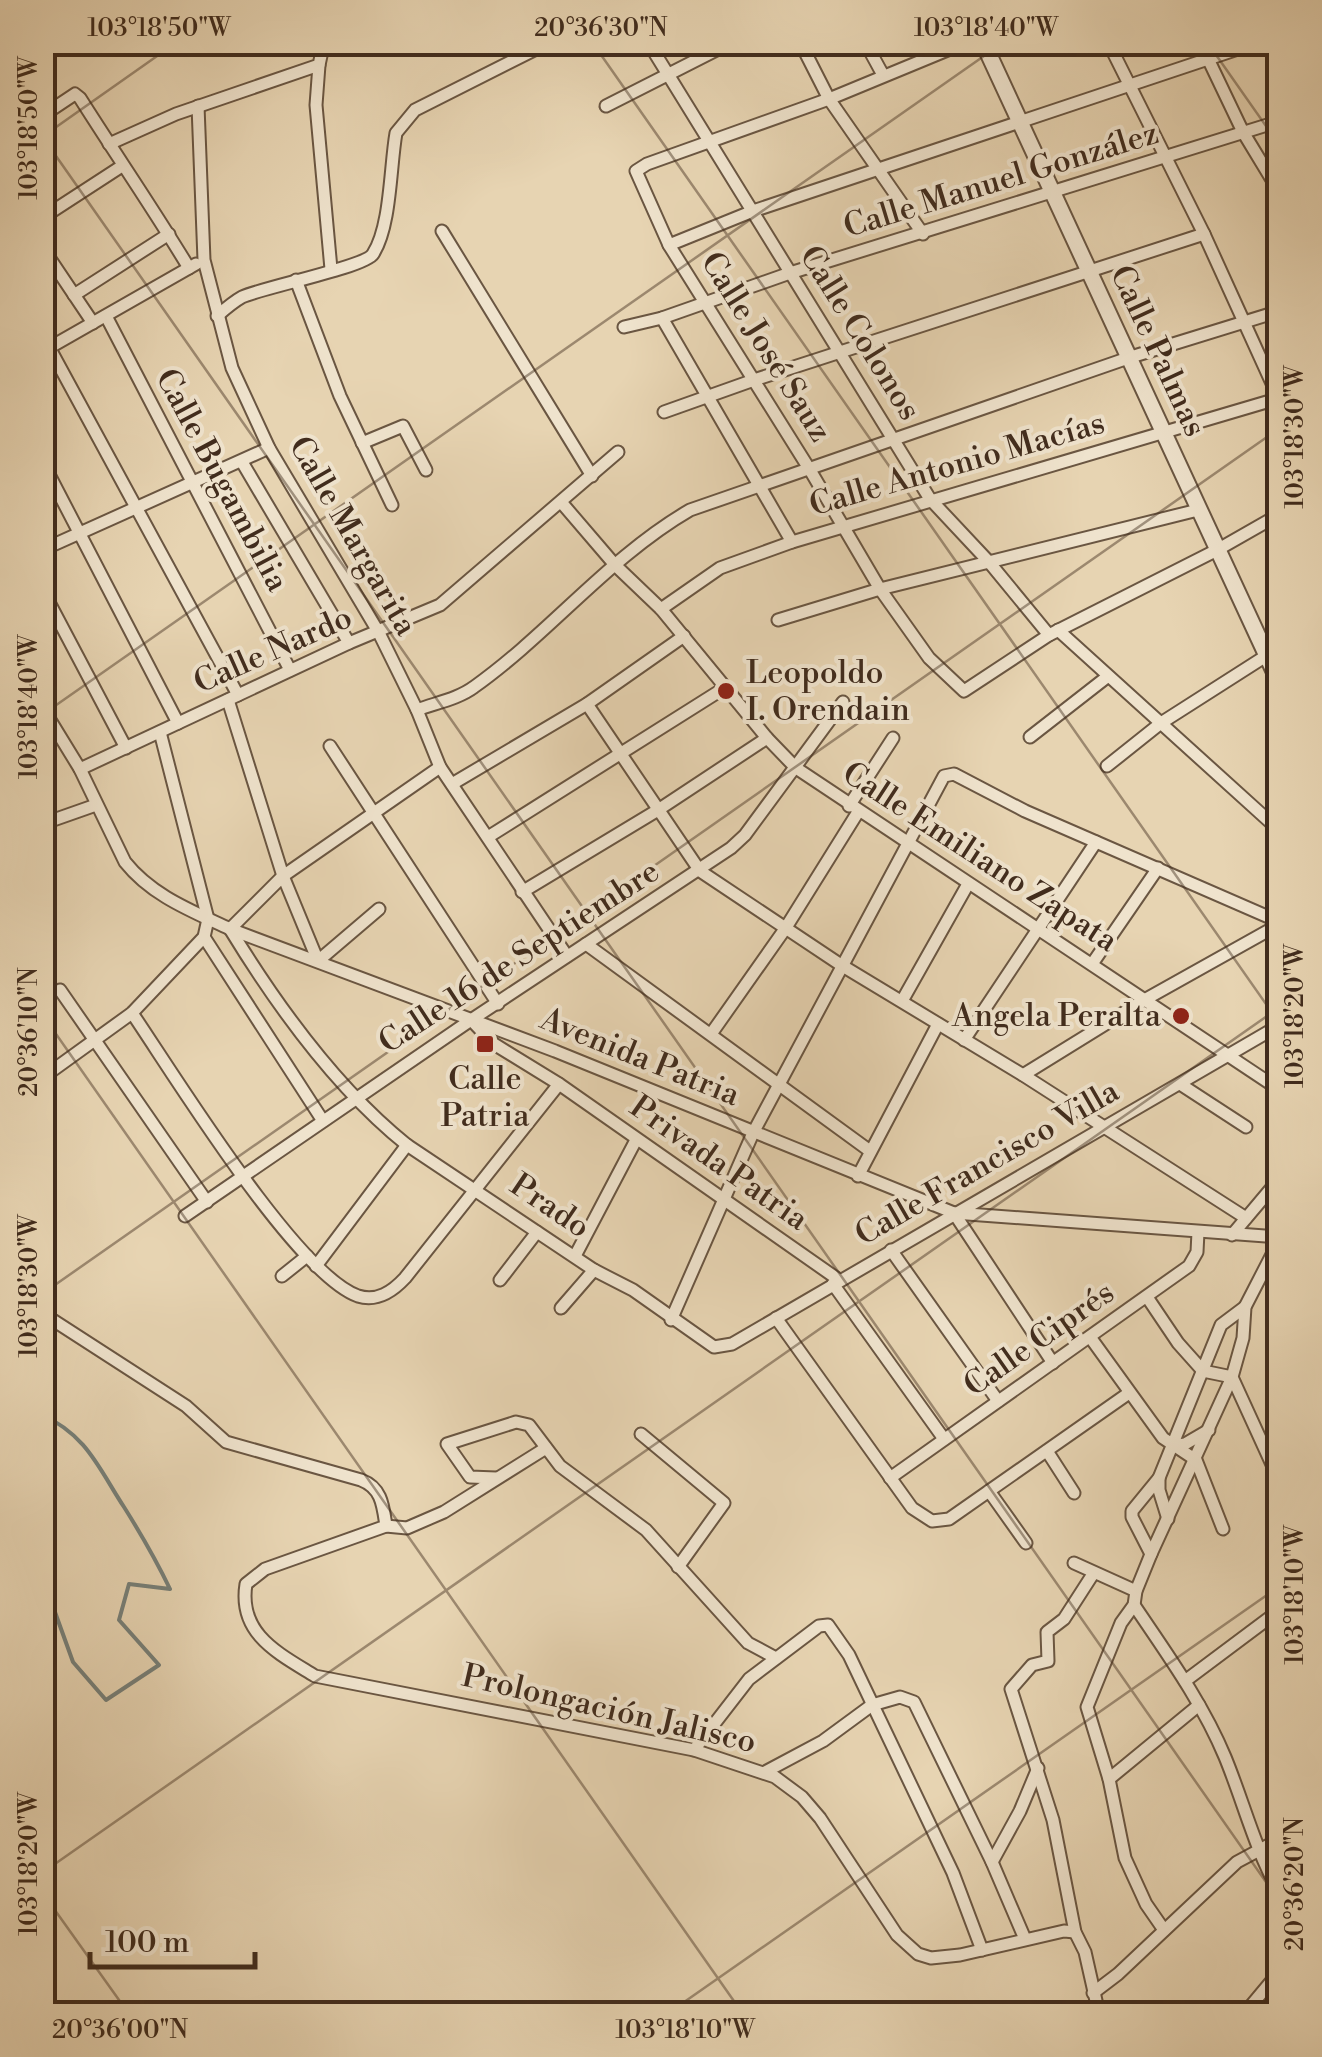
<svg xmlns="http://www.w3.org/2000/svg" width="1322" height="2057" font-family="'Libre Bodoni',serif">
	<rect width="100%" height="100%" fill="#e7d4b2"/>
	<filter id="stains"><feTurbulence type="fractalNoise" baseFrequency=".002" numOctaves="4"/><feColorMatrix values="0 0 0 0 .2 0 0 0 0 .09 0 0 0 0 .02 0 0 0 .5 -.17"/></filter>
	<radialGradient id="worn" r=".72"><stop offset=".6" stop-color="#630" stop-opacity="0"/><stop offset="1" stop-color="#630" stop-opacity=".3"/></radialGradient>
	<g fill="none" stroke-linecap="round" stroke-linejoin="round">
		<!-- stream -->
		<path stroke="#767f78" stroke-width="4" d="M42 1415C87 1435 99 1469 124 1507 141 1534 156 1560 170 1589L129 1584 119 1620 159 1665 106 1700 73 1662 47 1590 42 1587"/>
		<defs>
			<g id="minor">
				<polyline points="648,42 930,499 989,562 1049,635"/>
				<polyline points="800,42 829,99 923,234"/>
				<polyline points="865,42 883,75"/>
				<polyline points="967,42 829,99 647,164 636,171 669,245 810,470 880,589 929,658 964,691 1049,635 1217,550 1280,514"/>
				<polyline points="1108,42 1204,234 1280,401"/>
				<polyline points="1200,42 1243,132 1280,193"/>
				<polyline points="319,65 316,105 331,269"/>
				<polyline points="198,106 204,260 232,368 269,448 379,633 417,710 440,767 567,956"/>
				<polyline points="606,106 732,42"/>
				<path d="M42 116 75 94 80 98C116 155 154 210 189 268"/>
				<polyline points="109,144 176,114 319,65 324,42"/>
				<polyline points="42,218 122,166"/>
				<polyline points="442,231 592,476"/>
				<polyline points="669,245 753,211 1259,42"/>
				<polyline points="42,247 93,323"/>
				<polyline points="296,280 340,396 392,505"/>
				<polyline points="74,295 169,234"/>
				<polyline points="106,316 290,670"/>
				<path d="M217 316C225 309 233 302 242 297 264 287 365 267 373 254 391 226 390 167 396 133L415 110 550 42"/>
				<polyline points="662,318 792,542"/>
				<polyline points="624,327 662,318 790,273 1280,121"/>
				<polyline points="49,347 238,695"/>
				<polyline points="47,349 196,264"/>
				<polyline points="664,412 754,380 1204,234"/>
				<polyline points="362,443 403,426 426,470"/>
				<polyline points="42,461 178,723"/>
				<polyline points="242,462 349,643"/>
				<polyline points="561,502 615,565 661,609 767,738 796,768 1280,1090"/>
				<polyline points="42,550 269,448"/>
				<polyline points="42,589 126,748"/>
				<polyline points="661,609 720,568 792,542 1280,398"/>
				<polyline points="778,620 880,589 1198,510"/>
				<polyline points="1058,630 1280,831"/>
				<polyline points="228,700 283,876 318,961 379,909"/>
				<polyline points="587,704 700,871 841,965 1023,1075 1246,1218"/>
				<path d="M42 707 80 769 125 862C152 896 192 911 230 929L555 1051 954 1213 1280 1237"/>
				<path d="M417 710C435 703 458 699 474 687 550 633 609 557 690 510L1131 357 1280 311"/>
				<polyline points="1030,737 1107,677"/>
				<polyline points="330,746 498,1004"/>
				<polyline points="1107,766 1161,723 1280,647"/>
				<path d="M440 767 283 876 230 929C277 1006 337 1089 407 1145L594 1270 633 1290 714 1347 732 1344 1280 1025"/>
				<polyline points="80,769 349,643 440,605 618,452"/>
				<polyline points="452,784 587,704 684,636"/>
				<polyline points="849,806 893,738"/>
				<polyline points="42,824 96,805"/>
				<polyline points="488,837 726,687"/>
				<polyline points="522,892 658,810 767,738"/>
				<polyline points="204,937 323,1121"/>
				<polyline points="586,944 870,1151"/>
				<polyline points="1092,964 1158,868"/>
				<polyline points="60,990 207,1202"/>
				<polyline points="902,1001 968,884"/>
				<path d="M132 1013C173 1073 296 1274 358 1296 377 1302 392 1292 405 1278L559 1084"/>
				<polyline points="474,1023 494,1044 559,1084 839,1280"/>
				<polyline points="711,1034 785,929 858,812"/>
				<polyline points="964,1040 1096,842"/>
				<polyline points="1023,1075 1146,999 1280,924"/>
				<polyline points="42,1078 132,1013 204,937 208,919 160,732"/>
				<polyline points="1180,1084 1246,1127"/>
				<polyline points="858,1176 938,1024"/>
				<polyline points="954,1213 1053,1363"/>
				<polyline points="185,1216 471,1020 731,848 745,835 843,702"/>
				<polyline points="1232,1235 1280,1178"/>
				<polyline points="891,1250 998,1401"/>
				<polyline points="575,1256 636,1140"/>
				<polyline points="316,1266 407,1145"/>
				<polyline points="282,1276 307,1256"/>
				<polyline points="500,1280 537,1232"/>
				<polyline points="833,1284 944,1439"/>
				<polyline points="1147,1297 1178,1343 1203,1371 1232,1377 1280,1482"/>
				<polyline points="561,1308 594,1270"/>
				<path d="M42 1313 186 1406 226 1442 361 1480C382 1488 383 1506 386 1526L265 1569 246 1584C238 1634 278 1653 315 1676L694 1750 775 1777 802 1797 820 1818 897 1935 918 1954 931 1958 960 1955 1064 1931 1075 1932"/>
				<polyline points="776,1318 912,1508 932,1521 949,1519 1129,1393"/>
				<polyline points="671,1320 753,1133 944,776 954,774 1025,811 1280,922"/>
				<polyline points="1090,1337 1163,1438 1196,1460 1223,1529"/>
				<polyline points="641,1434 724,1503 678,1567"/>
				<polyline points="1172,1446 1185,1444 1209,1430"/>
				<polyline points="1047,1451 1074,1493"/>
				<polyline points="496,1478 470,1477 447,1444 516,1422 529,1425 560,1466 646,1530 748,1643 776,1658"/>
				<polyline points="890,1478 1189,1266 1197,1252 1198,1232"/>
				<polyline points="1159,1478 1159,1490 1168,1519"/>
				<polyline points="989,1491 1026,1543"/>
				<polyline points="386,1526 407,1528 444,1512 546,1448"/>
				<polyline points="1151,1554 1132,1517 1132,1511 1159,1478 1221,1325 1245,1307"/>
				<polyline points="1074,1563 1136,1591"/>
				<polyline points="1093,1574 1064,1619 1047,1632 1048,1661 1032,1665 1011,1689 1053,1820 1075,1932 1085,1952 1099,2014"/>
				<path d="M1134 1605C1167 1654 1202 1702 1225 1757 1244 1803 1255 1850 1280 1893"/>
				<polyline points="1185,1681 1280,1610"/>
				<polyline points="694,1750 749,1679 819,1626 828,1625 849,1655 953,1873 982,1950"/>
				<polyline points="765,1772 823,1741 872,1705 900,1697 914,1702 992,1862 1025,1939"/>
				<polyline points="1109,1779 1199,1705"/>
				<polyline points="992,1862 1020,1811 1038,1768"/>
				<polyline points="1164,1930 1146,1904 1125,1858 1109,1779 1087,1707 1121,1623 1134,1605 1136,1591 1151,1554 1232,1377 1243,1338 1245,1307 1280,1239"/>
				<polyline points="1093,1993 1118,1974 1237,1862 1280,1839"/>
				<polyline points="1244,2014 1280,1971"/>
			</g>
			<polyline id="tertiary" points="983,42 1280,684"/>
		</defs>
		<!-- minor casing -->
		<use href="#minor" stroke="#6a5642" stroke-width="15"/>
		<!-- tertiary casing -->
		<use href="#tertiary" stroke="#6a5642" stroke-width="19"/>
		<!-- minor -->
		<use href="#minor" stroke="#efe3cd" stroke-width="11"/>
		<!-- tertiary -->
		<use href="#tertiary" stroke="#efe3cd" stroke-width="15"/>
	</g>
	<!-- ticks -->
	<path fill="none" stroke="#412c1d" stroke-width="2.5" stroke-opacity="0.45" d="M592 42 1280 1024M1207 42 1280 146M42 136 1280 1902M42 137 177 42M42 715 1004 42M42 1014 743 2014M42 1294 1280 428M42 1873 1280 1007M42 1892 129 2014M667 2014 1280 1586"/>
	<!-- markers -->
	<g fill="#8f2418" stroke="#efe3cd" stroke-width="4">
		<circle cx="726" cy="691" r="10"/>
		<circle cx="1181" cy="1016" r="10"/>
		<rect x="475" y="1034" width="20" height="20" rx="5"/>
	</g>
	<g text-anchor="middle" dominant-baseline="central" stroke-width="8" stroke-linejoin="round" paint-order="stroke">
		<!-- street labels -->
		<g font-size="32" fill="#412c1d" stroke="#efe3cd">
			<text transform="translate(1001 180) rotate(-17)">Calle Manuel González</text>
			<text transform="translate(860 333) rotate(58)">Calle Colonos</text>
			<text transform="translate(766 347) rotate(58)">Calle José Sauz</text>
			<text transform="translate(1158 351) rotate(65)">Calle Palmas</text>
			<text transform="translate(957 464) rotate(-16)">Calle Antonio Macías</text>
			<text transform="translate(222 480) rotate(62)">Calle Bugambilia</text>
			<text transform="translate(353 536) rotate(60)">Calle Margarita</text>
			<text transform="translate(273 650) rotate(-24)">Calle Nardo</text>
			<text transform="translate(980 857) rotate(33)">Calle Emiliano Zapata</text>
			<text transform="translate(519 957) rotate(-33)">Calle 16 de Septiembre</text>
			<text transform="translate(640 1057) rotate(22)">Avenida Patria</text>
			<text transform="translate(719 1163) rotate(35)">Privada Patria</text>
			<text transform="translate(987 1163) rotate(-30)">Calle Francisco Villa</text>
			<text transform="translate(550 1206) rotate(34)">Prado</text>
			<text transform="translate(1039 1339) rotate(-35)">Calle Ciprés</text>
			<text transform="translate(609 1709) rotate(13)">Prolongación Jalisco</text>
		</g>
		<!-- poi labels -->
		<g font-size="32" fill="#412c1d" stroke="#efe3cd" text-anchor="start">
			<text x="746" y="673">Leopoldo<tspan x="746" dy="37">I. Orendain</tspan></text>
			<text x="1161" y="1016" text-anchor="end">Angela Peralta</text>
			<text x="485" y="1079" text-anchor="middle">Calle<tspan x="485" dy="37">Patria</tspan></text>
		</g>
	</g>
	<!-- margin -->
	<rect width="1322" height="2057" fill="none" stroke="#e7d4b2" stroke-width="110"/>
	<!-- scale -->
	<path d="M90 1952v15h165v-15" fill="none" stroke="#412c1d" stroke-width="5"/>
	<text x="105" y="1952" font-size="30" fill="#412c1d" stroke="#efe3cd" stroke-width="8" paint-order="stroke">100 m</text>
	<rect x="55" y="55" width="1212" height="1947" fill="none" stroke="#412c1d" stroke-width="4"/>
	<g font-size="25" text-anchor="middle" fill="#412c1d">
		<text x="159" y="36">103°18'50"W</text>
		<text x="601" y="36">20°36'30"N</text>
		<text x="986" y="36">103°18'40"W</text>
		<text transform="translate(28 128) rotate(-90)" y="9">103°18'50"W</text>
		<text transform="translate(1294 437) rotate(-90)" y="9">103°18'30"W</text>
		<text transform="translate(28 707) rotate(-90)" y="9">103°18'40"W</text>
		<text transform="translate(1294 1016) rotate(-90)" y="9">103°18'20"W</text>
		<text transform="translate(28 1032) rotate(-90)" y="9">20°36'10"N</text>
		<text transform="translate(28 1286) rotate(-90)" y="9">103°18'30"W</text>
		<text transform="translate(1294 1595) rotate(-90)" y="9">103°18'10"W</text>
		<text transform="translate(28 1864) rotate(-90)" y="9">103°18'20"W</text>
		<text transform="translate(1294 1884) rotate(-90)" y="9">20°36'20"N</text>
		<text x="120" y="2038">20°36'00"N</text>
		<text x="685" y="2038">103°18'10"W</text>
	</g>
	<rect width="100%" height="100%" filter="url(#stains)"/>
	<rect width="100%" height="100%" fill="url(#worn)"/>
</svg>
